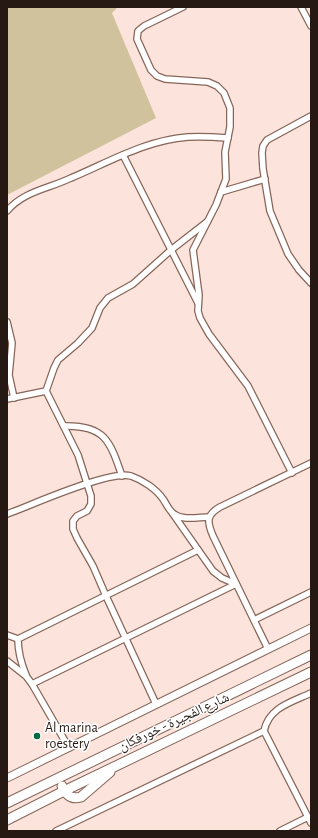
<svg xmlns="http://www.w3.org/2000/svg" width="318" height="838" font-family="'Alegreya Sans','Noto Naskh Arabic',sans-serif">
	<rect width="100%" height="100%" fill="#fce4dc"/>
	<!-- green -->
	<polygon fill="#d1c29e" points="7,7 118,7 112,13 156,118 7,195"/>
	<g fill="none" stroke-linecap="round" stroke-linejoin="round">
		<defs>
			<g id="minor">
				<polyline points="183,7 144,26 138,31 137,39 151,70 157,76 165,79 208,82 217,86 224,93 230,108 230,127 225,152 226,179 216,205 193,250 199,295 198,311 200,318 209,334 248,386 292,473"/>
				<polyline points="301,7 311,26"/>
				<polyline points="311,116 267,140 263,146 262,153 263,169 270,211 288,254 299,270 311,283"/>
				<polyline points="123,155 198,303"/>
				<polyline points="221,192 265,179"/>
				<path d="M7 211C24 191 48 189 71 178 109 162 146 140 188 137 201 136 215 137 228 138"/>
				<polyline points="7,322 12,343 9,375 14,398"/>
				<polyline points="7,399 46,391"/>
				<path d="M64 426C105 425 110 441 122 476"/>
				<path d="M7 514C32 505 109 470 131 476 143 480 156 489 163 499 166 503 169 511 174 514 183 521 199 517 209 517"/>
				<polyline points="173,514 213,571 222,578 236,584"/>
				<polyline points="254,620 311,592"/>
				<polyline points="7,635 18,639 198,550"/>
				<path d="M18 639C18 653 21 663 26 675"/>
				<path d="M268 649 213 536C207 522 206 515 220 507L311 463"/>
				<polyline points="7,661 26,676 32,684 69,748"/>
				<polyline points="32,684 236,584"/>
				<path d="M311 693C292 702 269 707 264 731L311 823"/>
				<polyline points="156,704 106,596 93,566 77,538 73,529 73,521 77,516 87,511 91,504 91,496 78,455 46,391 54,368 58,360 78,343 92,328 100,308 108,298 133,284 171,250 207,222"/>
				<polyline points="56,831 264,731"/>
				<polyline points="280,831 308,817"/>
			</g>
			<polyline id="tertiary" points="7,778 311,628"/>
			<g id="trunk">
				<path d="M62 786C66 795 71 800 81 797L110 772"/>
				<polyline points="7,803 311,655"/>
				<polyline points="7,820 64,791 311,672"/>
			</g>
		</defs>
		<!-- minor casing -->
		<use href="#minor" stroke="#876559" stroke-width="8"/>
		<!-- tertiary casing -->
		<use href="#tertiary" stroke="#876559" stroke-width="9"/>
		<!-- trunk casing -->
		<use href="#trunk" stroke="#876559" stroke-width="11"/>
		<!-- minor -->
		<use href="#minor" stroke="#fff" stroke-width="5.5"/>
		<!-- tertiary -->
		<use href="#tertiary" stroke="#fff" stroke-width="7"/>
		<!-- trunk -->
		<use href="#trunk" stroke="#fff" stroke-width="9"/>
	</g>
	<!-- markers -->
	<circle fill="#006a40" stroke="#fff" stroke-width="1.5" cx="37" cy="736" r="4"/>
	<g text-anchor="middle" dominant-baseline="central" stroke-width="3" stroke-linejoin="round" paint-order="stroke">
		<!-- street labels -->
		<g font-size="14" fill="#261914" stroke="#fff">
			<text transform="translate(174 722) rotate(-25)">شارع الفجيرة - خورفكان</text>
		</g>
		<!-- poi labels -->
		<g font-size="14" fill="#261914" stroke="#fff" text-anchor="start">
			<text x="45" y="728">Al marina<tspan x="45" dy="16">roestery</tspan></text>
		</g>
	</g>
	<!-- border -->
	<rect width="318" height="838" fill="none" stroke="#261914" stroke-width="16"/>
</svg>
